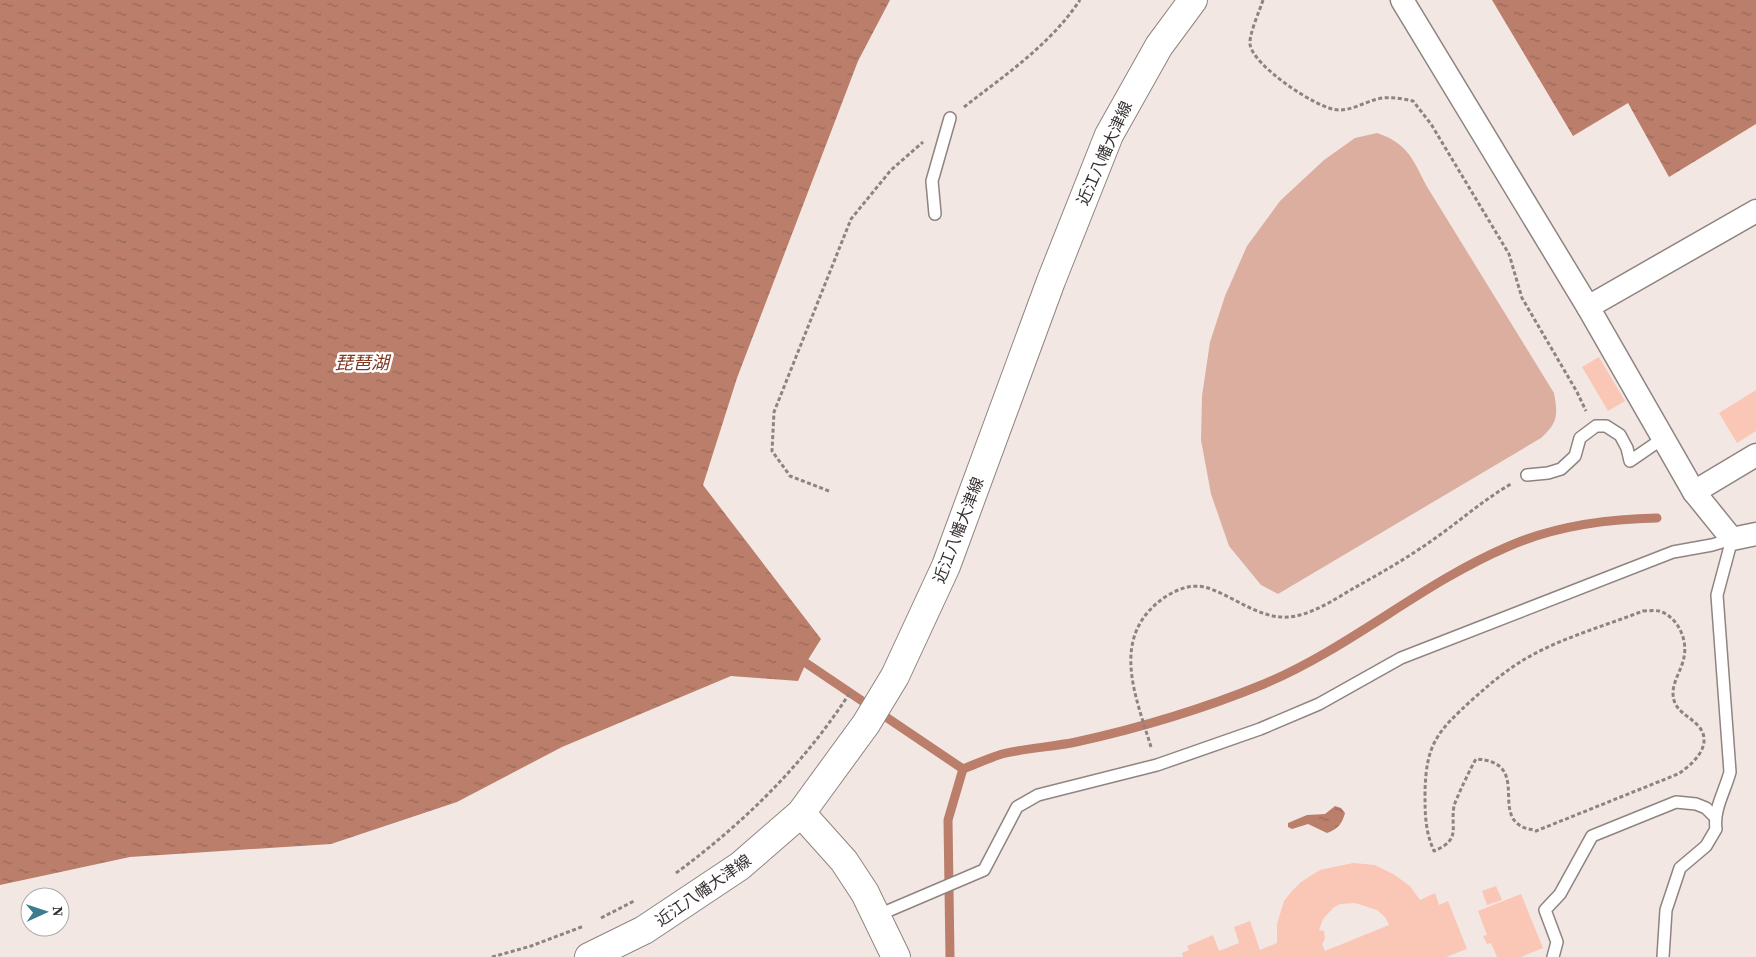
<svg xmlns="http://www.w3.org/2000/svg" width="1756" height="957" font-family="'Source Serif 4','Noto Sans JP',serif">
	<defs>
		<pattern id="water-ripples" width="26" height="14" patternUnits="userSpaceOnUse" patternTransform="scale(1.25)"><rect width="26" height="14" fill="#ba7e6b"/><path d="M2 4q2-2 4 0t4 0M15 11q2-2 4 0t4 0" fill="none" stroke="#986858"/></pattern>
	</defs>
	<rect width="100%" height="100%" fill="#f3e7e3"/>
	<!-- garden -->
	<path fill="#dbaea0" d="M1377 133C1407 143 1413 159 1426 185L1554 393C1558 415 1558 423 1541 438L1278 594 1261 585 1229 546 1211 494 1201 440 1202 396 1210 342 1225 296 1247 246 1280 201 1324 160 1355 138Z"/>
	<!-- water -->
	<g fill="url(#water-ripples)">
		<polygon points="0,0 890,0 858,61 737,378 703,485 821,639 806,663 798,681 731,676 562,747 457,802 331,844 130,857 0,885"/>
		<polygon points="1492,0 1756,0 1756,124 1669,177 1628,103 1573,136"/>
		<path d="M1335 806 1341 808 1345 813C1342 824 1338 829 1327 833L1308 824 1292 829 1288 827V823L1307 815 1325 814Z"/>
	</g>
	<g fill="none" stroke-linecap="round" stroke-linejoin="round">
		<!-- stream -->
		<g stroke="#ba7e6b" stroke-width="9">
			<polyline points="797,657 963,769"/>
			<path d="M963 769C976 764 989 758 1002 754 1026 748 1052 747 1076 742 1140 728 1203 709 1264 684 1350 648 1421 584 1507 547 1554 526 1606 519 1657 518"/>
			<polyline points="950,957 948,820 963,769"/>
		</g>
	</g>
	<!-- building -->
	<g fill="#fac6b6" fill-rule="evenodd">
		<polygon points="1599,357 1625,401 1608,411 1582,367"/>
		<polygon points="1756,390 1756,431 1737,443 1719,413"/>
		<path d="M1353 863 1375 865 1393 874 1410 886 1420 900 1435 893 1439 905 1448 901 1467 949 1446 957H1183L1182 953 1189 950 1187 946 1213 935 1219 951 1239 943 1234 927 1250 921 1260 950 1277 943V924L1284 901 1292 891 1301 882 1320 870ZM1355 903 1377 910 1386 918 1389 925 1325 951 1322 944 1325 939 1324 931 1319 930 1323 919 1333 908 1340 904Z"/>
		<polygon points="1496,886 1502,900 1487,905 1482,891"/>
		<polygon points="1521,894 1543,948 1521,957 1497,957 1491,943 1487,944 1483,936 1487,935 1478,911"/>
	</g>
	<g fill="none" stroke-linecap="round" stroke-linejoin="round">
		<defs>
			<g id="service">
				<polyline points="935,214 932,181 950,118"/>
				<polyline points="1527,475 1548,473 1561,469 1575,456 1580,438 1596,426 1606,426 1620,435 1627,448 1630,461 1662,439"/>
				<polyline points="876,916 984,870 1017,807 1038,795 1157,765 1260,729 1319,704 1401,658 1673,552 1712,545 1732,539"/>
				<polyline points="1553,957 1557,942 1545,910 1560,894 1592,836 1676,802 1696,804 1706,808 1714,816"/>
				<path d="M1663 957 1666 910 1680 868 1706 846 1716 829C1713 810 1725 791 1730 772L1717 595 1732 539"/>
			</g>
			<g id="minor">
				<polyline points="1402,0 1588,307 1694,492 1732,539 1756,534"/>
				<polyline points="1588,307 1756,211"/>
				<polyline points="1694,492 1756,455"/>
			</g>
			<polyline id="tertiary" points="801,813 844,861 865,893 896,957"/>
			<polyline id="secondary" points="589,957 644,930 740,866 801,813 866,724 895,676 946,566 1051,281 1109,135 1159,46 1193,0"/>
		</defs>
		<!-- service casing -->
		<use href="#service" stroke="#8f8480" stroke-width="14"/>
		<!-- minor casing -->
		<use href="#minor" stroke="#8f8480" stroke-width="25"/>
		<!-- tertiary casing -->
		<use href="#tertiary" stroke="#8f8480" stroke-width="30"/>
		<!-- secondary casing -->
		<use href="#secondary" stroke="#8f8480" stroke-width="30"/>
		<!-- path -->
		<g stroke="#8d8482" stroke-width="3" stroke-dasharray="4 2.5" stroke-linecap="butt">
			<path d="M1263 0C1260 10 1249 34 1250 44 1252 65 1318 110 1339 110 1355 110 1367 100 1383 98 1393 97 1404 99 1413 101L1431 124 1509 254 1522 298 1577 392 1586 411"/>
			<path d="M964 107C1005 75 1050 45 1080 0"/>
			<polyline points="829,491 790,476 772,451 774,412 851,219 891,170 923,142"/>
			<path d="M1643 611C1648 611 1654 610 1659 611 1677 616 1688 639 1684 657 1682 669 1673 681 1673 693 1673 712 1690 715 1700 728 1713 746 1692 765 1678 774L1536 831C1531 829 1525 829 1521 826 1493 811 1530 762 1476 759 1472 765 1455 801 1454 806 1450 829 1462 839 1434 851 1425 831 1425 814 1425 792 1426 743 1438 731 1473 699 1492 682 1511 666 1534 654 1568 636 1607 625 1643 611Z"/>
			<path d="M1151 747C1135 694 1109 636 1165 597 1178 589 1192 583 1208 588 1238 598 1266 625 1300 615 1319 610 1337 598 1354 588 1381 573 1409 557 1434 539 1460 521 1483 500 1511 484"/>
			<path d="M676 873C744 823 805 763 851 691"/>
			<polyline points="601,918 634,901"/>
			<polyline points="492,957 531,946 584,926"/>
		</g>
		<!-- service -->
		<use href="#service" stroke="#fff" stroke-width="11"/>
		<!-- minor -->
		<use href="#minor" stroke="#fff" stroke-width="22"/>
		<!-- tertiary -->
		<use href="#tertiary" stroke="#fff" stroke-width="28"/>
		<!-- secondary -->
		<use href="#secondary" stroke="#fff" stroke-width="28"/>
	</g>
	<g text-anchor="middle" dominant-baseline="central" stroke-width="5" stroke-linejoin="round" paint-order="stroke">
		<!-- street labels -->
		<g font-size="16" fill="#35302f" stroke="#fff">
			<text transform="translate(1104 153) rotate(-66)">近江八幡大津線</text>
			<text transform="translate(958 530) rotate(-69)">近江八幡大津線</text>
			<text transform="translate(703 890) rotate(-35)">近江八幡大津線</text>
		</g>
		<!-- water labels -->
		<g font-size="18" font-style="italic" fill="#80351d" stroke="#fff">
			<text x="362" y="362">琵琶湖</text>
		</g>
	</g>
	<!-- north arrow -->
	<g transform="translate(45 912) rotate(87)"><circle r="24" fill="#ffffff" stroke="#aeacac"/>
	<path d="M0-4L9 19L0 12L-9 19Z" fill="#3b7d8f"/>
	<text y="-8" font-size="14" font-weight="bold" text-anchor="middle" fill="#35302f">N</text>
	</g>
</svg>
